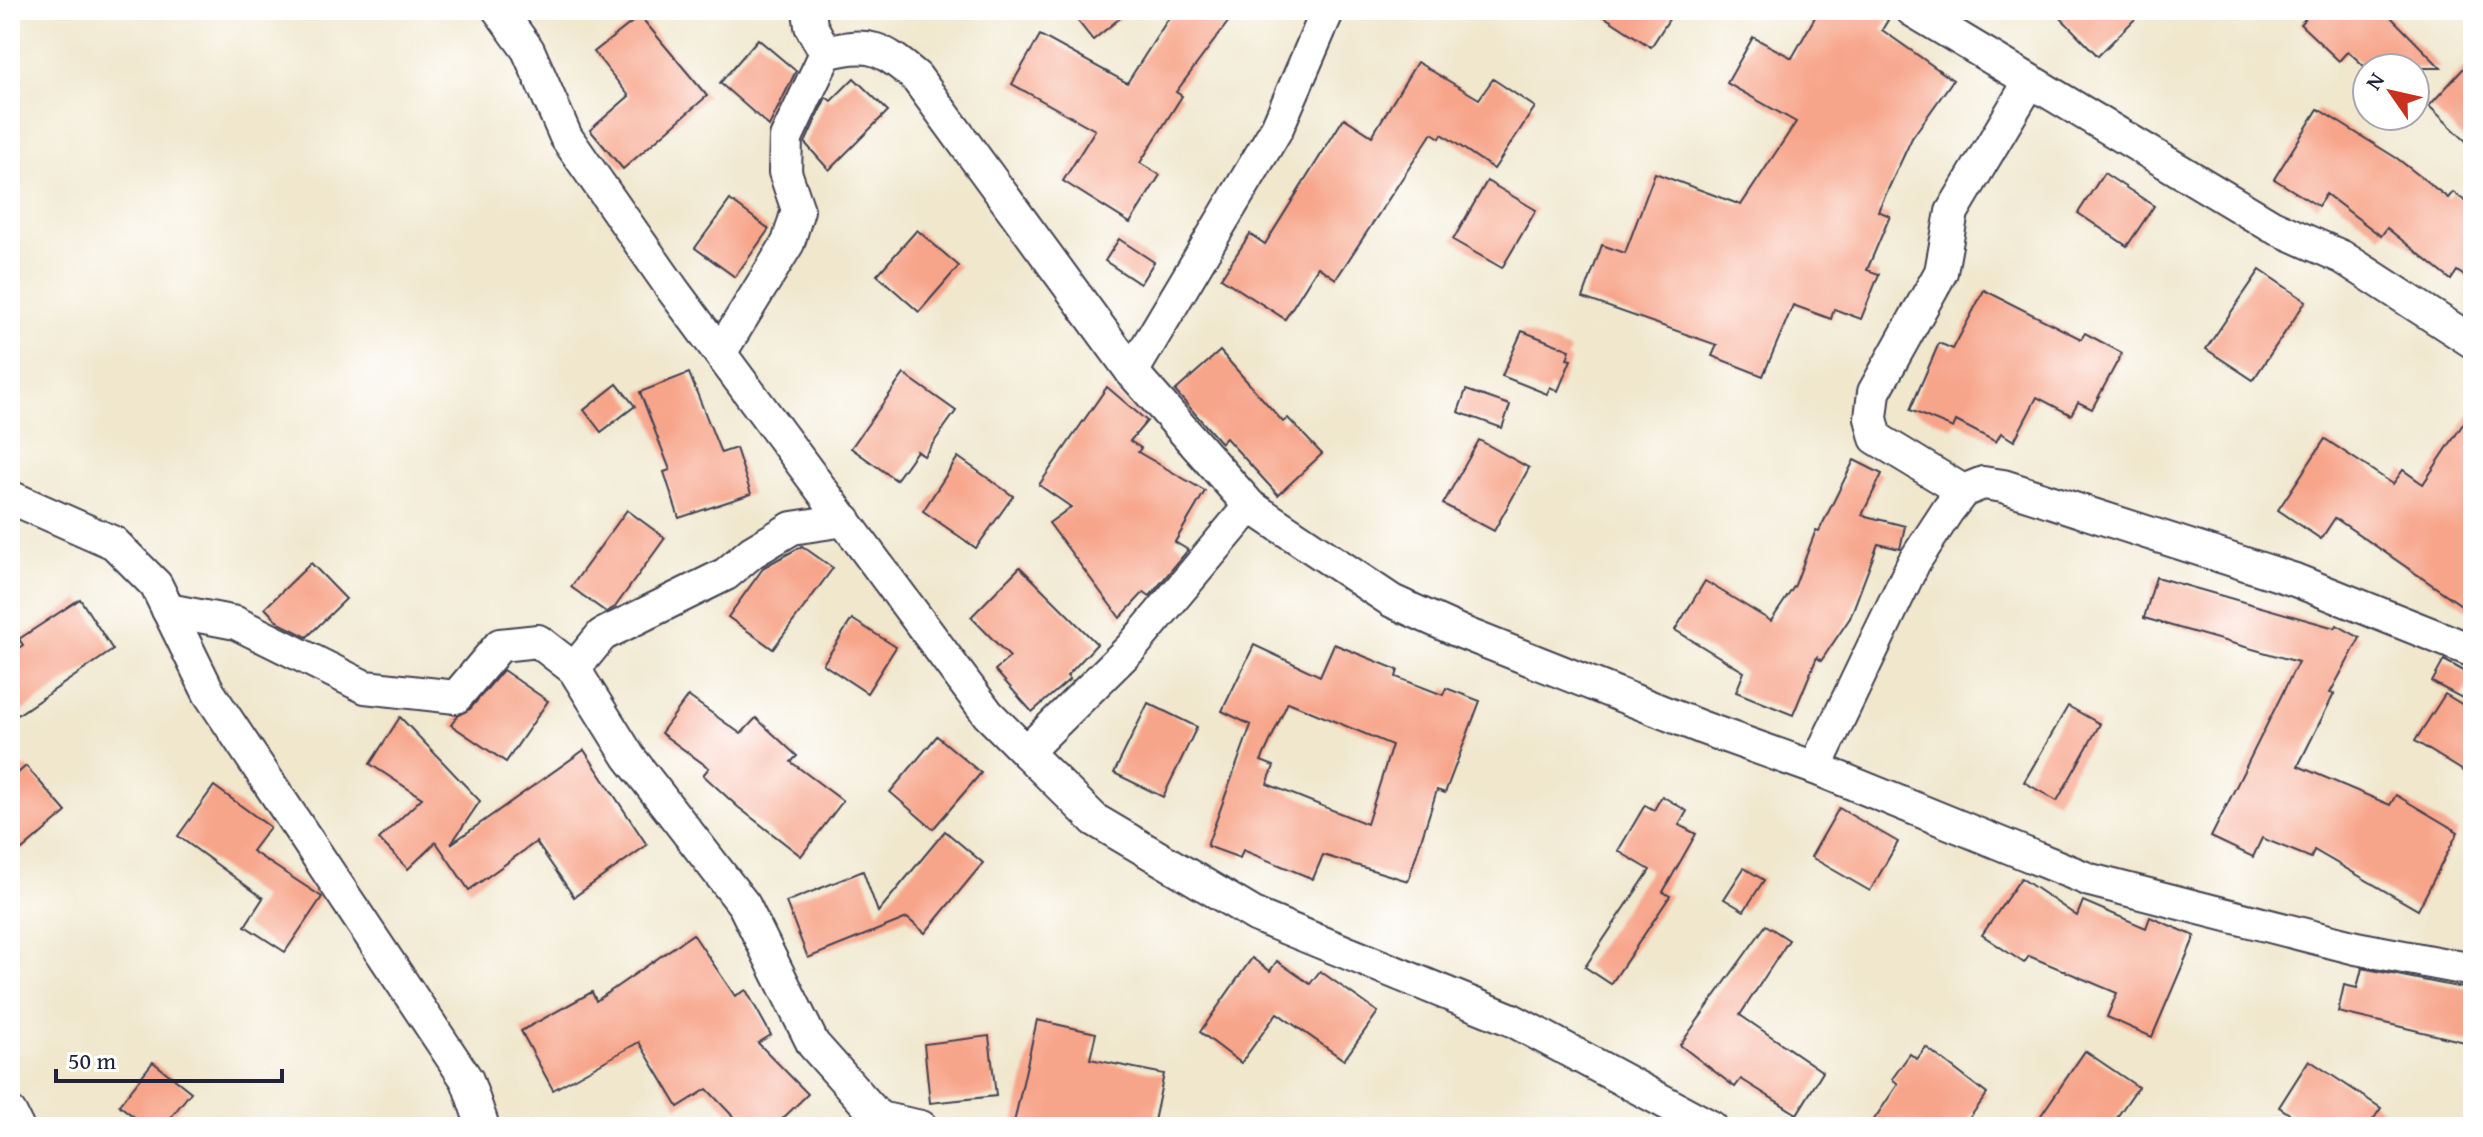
<svg xmlns="http://www.w3.org/2000/svg" width="2483" height="1137" font-family="'Gentium Book Plus',serif">
	<rect width="100%" height="100%" fill="#fff"/>
	<filter id="ink" filterUnits="userSpaceOnUse"><feTurbulence type="fractalNoise" baseFrequency=".0125" numOctaves="2"/><feDisplacementMap in="SourceGraphic" scale="16" xChannelSelector="R" yChannelSelector="G"/><feConvolveMatrix kernelMatrix="1 2 1 2 8 2 1 2 1" color-interpolation-filters="sRGB"/></filter>
	<filter id="wash" filterUnits="userSpaceOnUse"><feTurbulence type="fractalNoise" baseFrequency=".006" numOctaves="4" result="noise"/><feDisplacementMap in="SourceGraphic" scale="32" xChannelSelector="R" yChannelSelector="G"/><feGaussianBlur stdDeviation="1.8" result="paint"/><feColorMatrix in="noise" values="0 0 0 0 0 0 0 0 0 0 0 0 0 0 0 0 0 1.4 0 .05"/><feComposite in="paint" operator="in"/></filter>
	<g filter="url(#wash)">
		<rect width="100%" height="100%" fill="#f0e7cd"/>
		<g id="blocks">
			<!-- building -->
			<g fill="#f7a58a" fill-rule="evenodd">
				<polygon points="1069,10 1130,10 1093,40"/>
				<polygon points="1174,10 1237,10 1176,92 1182,96 1140,163 1160,175 1130,223 1063,181 1095,130 1012,84 1040,35 1127,83"/>
				<polygon points="1594,10 1675,10 1651,47"/>
				<polygon points="1819,10 1870,10 1888,20 1882,30 1953,80 1912,138 1878,211 1890,216 1867,270 1879,274 1861,319 1834,309 1831,319 1793,305 1763,376 1712,356 1717,345 1583,298 1602,245 1625,253 1655,173 1741,205 1796,122 1727,83 1753,37 1792,58"/>
				<polygon points="2053,10 2144,10 2098,56"/>
				<polygon points="2314,10 2384,10 2441,68 2366,68 2348,51 2339,61 2300,24"/>
				<polygon points="640,16 707,96 623,169 590,130 629,96 594,52"/>
				<polygon points="758,39 796,71 769,126 720,83"/>
				<polygon points="2473,58 2473,148 2429,106"/>
				<polygon points="1417,62 1479,99 1493,79 1535,107 1494,169 1442,134 1440,138 1432,133 1336,279 1318,267 1285,319 1221,278 1250,234 1265,244 1344,118 1372,136"/>
				<polygon points="854,78 888,111 829,170 805,143 826,97 831,101"/>
				<polygon points="2318,109 2398,159 2448,198 2453,192 2473,207 2473,282 2457,271 2451,280 2387,228 2381,236 2326,194 2318,206 2274,179"/>
				<polygon points="2104,173 2154,206 2127,246 2078,213"/>
				<polygon points="1487,181 1536,210 1502,268 1453,240"/>
				<polygon points="730,200 769,229 735,277 695,248"/>
				<polygon points="917,230 959,266 919,312 877,275"/>
				<polygon points="1119,239 1154,262 1140,284 1105,261"/>
				<polygon points="2260,270 2306,301 2253,380 2206,349"/>
				<polygon points="1984,290 2081,339 2085,333 2122,353 2092,409 2078,402 2071,415 2037,397 2014,441 2001,433 1996,442 1956,421 1953,428 1910,410 1939,343 1953,349"/>
				<polygon points="1522,331 1570,350 1567,359 1571,360 1558,391 1550,387 1547,394 1502,376"/>
				<polygon points="1220,351 1283,422 1288,418 1322,454 1278,495 1226,438 1221,443 1175,391"/>
				<polygon points="689,373 721,453 736,448 751,494 679,518 664,472 670,470 640,392"/>
				<polygon points="904,374 956,411 924,456 917,451 896,480 851,448"/>
				<polygon points="617,384 635,406 601,432 584,410"/>
				<polygon points="1107,387 1147,421 1130,441 1141,448 1138,452 1205,491 1175,542 1188,550 1150,596 1144,592 1120,618 1049,523 1071,507 1039,485"/>
				<polygon points="1466,390 1510,405 1502,428 1458,412"/>
				<polygon points="2473,409 2473,613 2335,518 2321,539 2278,510 2325,439 2393,484 2403,470 2423,484"/>
				<polygon points="1479,440 1529,468 1494,531 1443,504"/>
				<polygon points="958,457 1013,496 976,548 923,511"/>
				<polygon points="1854,460 1882,474 1862,515 1905,526 1900,549 1878,544 1850,618 1821,661 1817,657 1793,715 1736,692 1744,672 1675,630 1705,581 1771,621 1795,585 1816,530 1819,531"/>
				<polygon points="627,510 665,538 615,607 606,612 571,587"/>
				<polygon points="802,546 833,568 773,649 728,617 764,567"/>
				<polygon points="311,563 346,599 307,637 279,623 265,608"/>
				<polygon points="1020,567 1097,644 1067,676 1070,679 1032,712 995,670 1010,657 971,617"/>
				<polygon points="2156,577 2335,628 2337,625 2360,638 2330,693 2334,694 2298,766 2390,805 2396,795 2458,832 2418,910 2314,850 2311,858 2262,838 2253,857 2211,837 2298,662 2144,618"/>
				<polygon points="80,599 113,650 10,720 10,654 23,645 19,639"/>
				<polygon points="852,619 896,647 867,693 823,664"/>
				<path d="M1334 644 1398 670 1396 677 1443 695 1446 688 1480 701 1445 793 1437 790 1408 881 1323 855 1313 879 1243 850 1240 858 1207 846 1251 725 1222 711 1254 645 1320 676ZM1288 702 1392 745 1367 824 1267 784 1274 766 1261 761Z"/>
				<polygon points="2444,660 2473,676 2462,698 2432,682"/>
				<polygon points="503,670 548,701 506,762 451,725 458,715 470,709"/>
				<polygon points="2445,694 2473,711 2473,777 2415,741"/>
				<polygon points="688,696 741,734 756,718 797,756 791,762 843,801 801,856 738,807 703,775 709,768 661,733"/>
				<polygon points="1148,703 1197,727 1163,797 1114,773"/>
				<polygon points="2068,706 2100,724 2057,801 2024,782"/>
				<polygon points="400,717 480,801 451,844 584,750 647,845 574,897 536,842 469,890 436,842 408,869 379,839 422,798 370,764"/>
				<polygon points="937,736 981,773 933,829 890,792"/>
				<polygon points="26,766 66,812 22,850 10,835 10,780"/>
				<polygon points="214,786 270,827 252,851 322,897 285,952 245,926 263,898 178,836"/>
				<polygon points="1662,796 1687,811 1679,825 1696,834 1663,892 1670,896 1611,984 1585,967 1650,870 1618,851 1645,805 1654,810"/>
				<polygon points="1839,808 1898,842 1870,891 1811,857"/>
				<polygon points="945,831 983,863 925,933 907,918 808,958 786,902 863,871 878,912"/>
				<polygon points="1744,868 1764,880 1744,911 1724,899"/>
				<polygon points="2021,878 2077,916 2083,901 2146,928 2150,917 2195,936 2152,1037 2107,1017 2117,993 2029,956 2024,963 1982,935"/>
				<polygon points="1766,925 1789,940 1740,1015 1823,1072 1797,1114 1741,1079 1735,1087 1680,1045"/>
				<polygon points="693,934 735,996 746,990 771,1035 758,1043 808,1094 774,1127 743,1127 707,1089 678,1107 639,1042 553,1090 521,1031 592,992 596,1001"/>
				<polygon points="1252,958 1270,971 1277,961 1310,984 1320,971 1378,1012 1344,1060 1277,1013 1241,1063 1200,1032"/>
				<polygon points="2362,968 2473,990 2473,1044 2338,1012 2344,985 2357,988"/>
				<polygon points="1037,1020 1096,1033 1090,1059 1164,1074 1153,1126 1137,1123 1136,1127 1099,1127 1075,1122 1074,1127 1013,1127"/>
				<polygon points="989,1036 996,1096 930,1103 924,1044"/>
				<polygon points="1926,1047 1987,1094 1963,1127 1869,1127 1898,1084 1892,1079 1910,1054 1917,1059"/>
				<polygon points="2085,1051 2138,1087 2110,1127 2033,1127"/>
				<polygon points="2309,1060 2381,1108 2368,1127 2309,1127 2279,1107"/>
				<polygon points="153,1062 191,1092 163,1127 147,1127 119,1105"/>
			</g>
		</g>
	</g>
	<g filter="url(#ink)">
		<use href="#blocks" fill-opacity="0" stroke="#414051" stroke-width="2"/>
		<g fill="none" stroke-linecap="round" stroke-linejoin="round">
			<defs>
				<g id="street">
					<polyline points="499,10 528,50 566,137 673,290 988,714 1026,752 1131,648 1250,506"/>
					<polyline points="809,10 811,26 826,53"/>
					<polyline points="1912,10 2272,226 2342,257 2473,342"/>
					<path d="M720 353 788 243 798 210 785 172 786 138 826 53C870 41 882 48 916 77L1132 372 1250 506 1392 601 1461 632 1703 728 1815 768 2090 880 2356 948 2473 970"/>
					<polyline points="1132,372 1277,128 1328,10"/>
					<polyline points="1963,491 1876,438 1871,418 1874,392 1941,272 1952,212 2029,83"/>
					<polyline points="10,497 114,543 156,585 209,693 467,1080 483,1127"/>
					<polyline points="168,610 236,623 365,687 456,697 500,645 538,641 574,669 629,757 744,905 813,1044 879,1118 921,1127"/>
					<polyline points="574,669 602,635 726,574 752,552 792,528 845,520"/>
					<polyline points="1026,752 1095,820 1257,916 1512,1020 1711,1127"/>
					<polyline points="1815,768 1914,562 1948,510 1963,491 1983,483 2003,486 2295,580 2473,651"/>
					<polyline points="10,1113 17,1127"/>
				</g>
			</defs>
			<!-- street casing -->
			<use href="#street" stroke="#414051" stroke-width="36"/>
			<!-- street -->
			<use href="#street" stroke="#fff" stroke-width="32"/>
		</g>
	</g>
	<!-- margin -->
	<rect width="2483" height="1137" fill="none" stroke="#fff" stroke-width="40"/>
	<!-- north arrow -->
	<g transform="translate(2391 92) rotate(304)"><circle r="38" fill="#ffffff" stroke="#a7a7b1" stroke-width="2"/>
	<path d="M0-6L14 30L0 20L-14 30Z" fill="#c8321e"/>
	<text y="-12" font-size="22" font-weight="bold" text-anchor="middle" fill="#22223b">N</text>
	</g>
	<!-- scale -->
	<path d="M56 1069v12h226v-12" fill="none" stroke="#22223b" stroke-width="4"/>
	<text x="68" y="1069" font-size="24" fill="#22223b" stroke="#ffffff" stroke-width="6" paint-order="stroke">50 m</text>
</svg>
